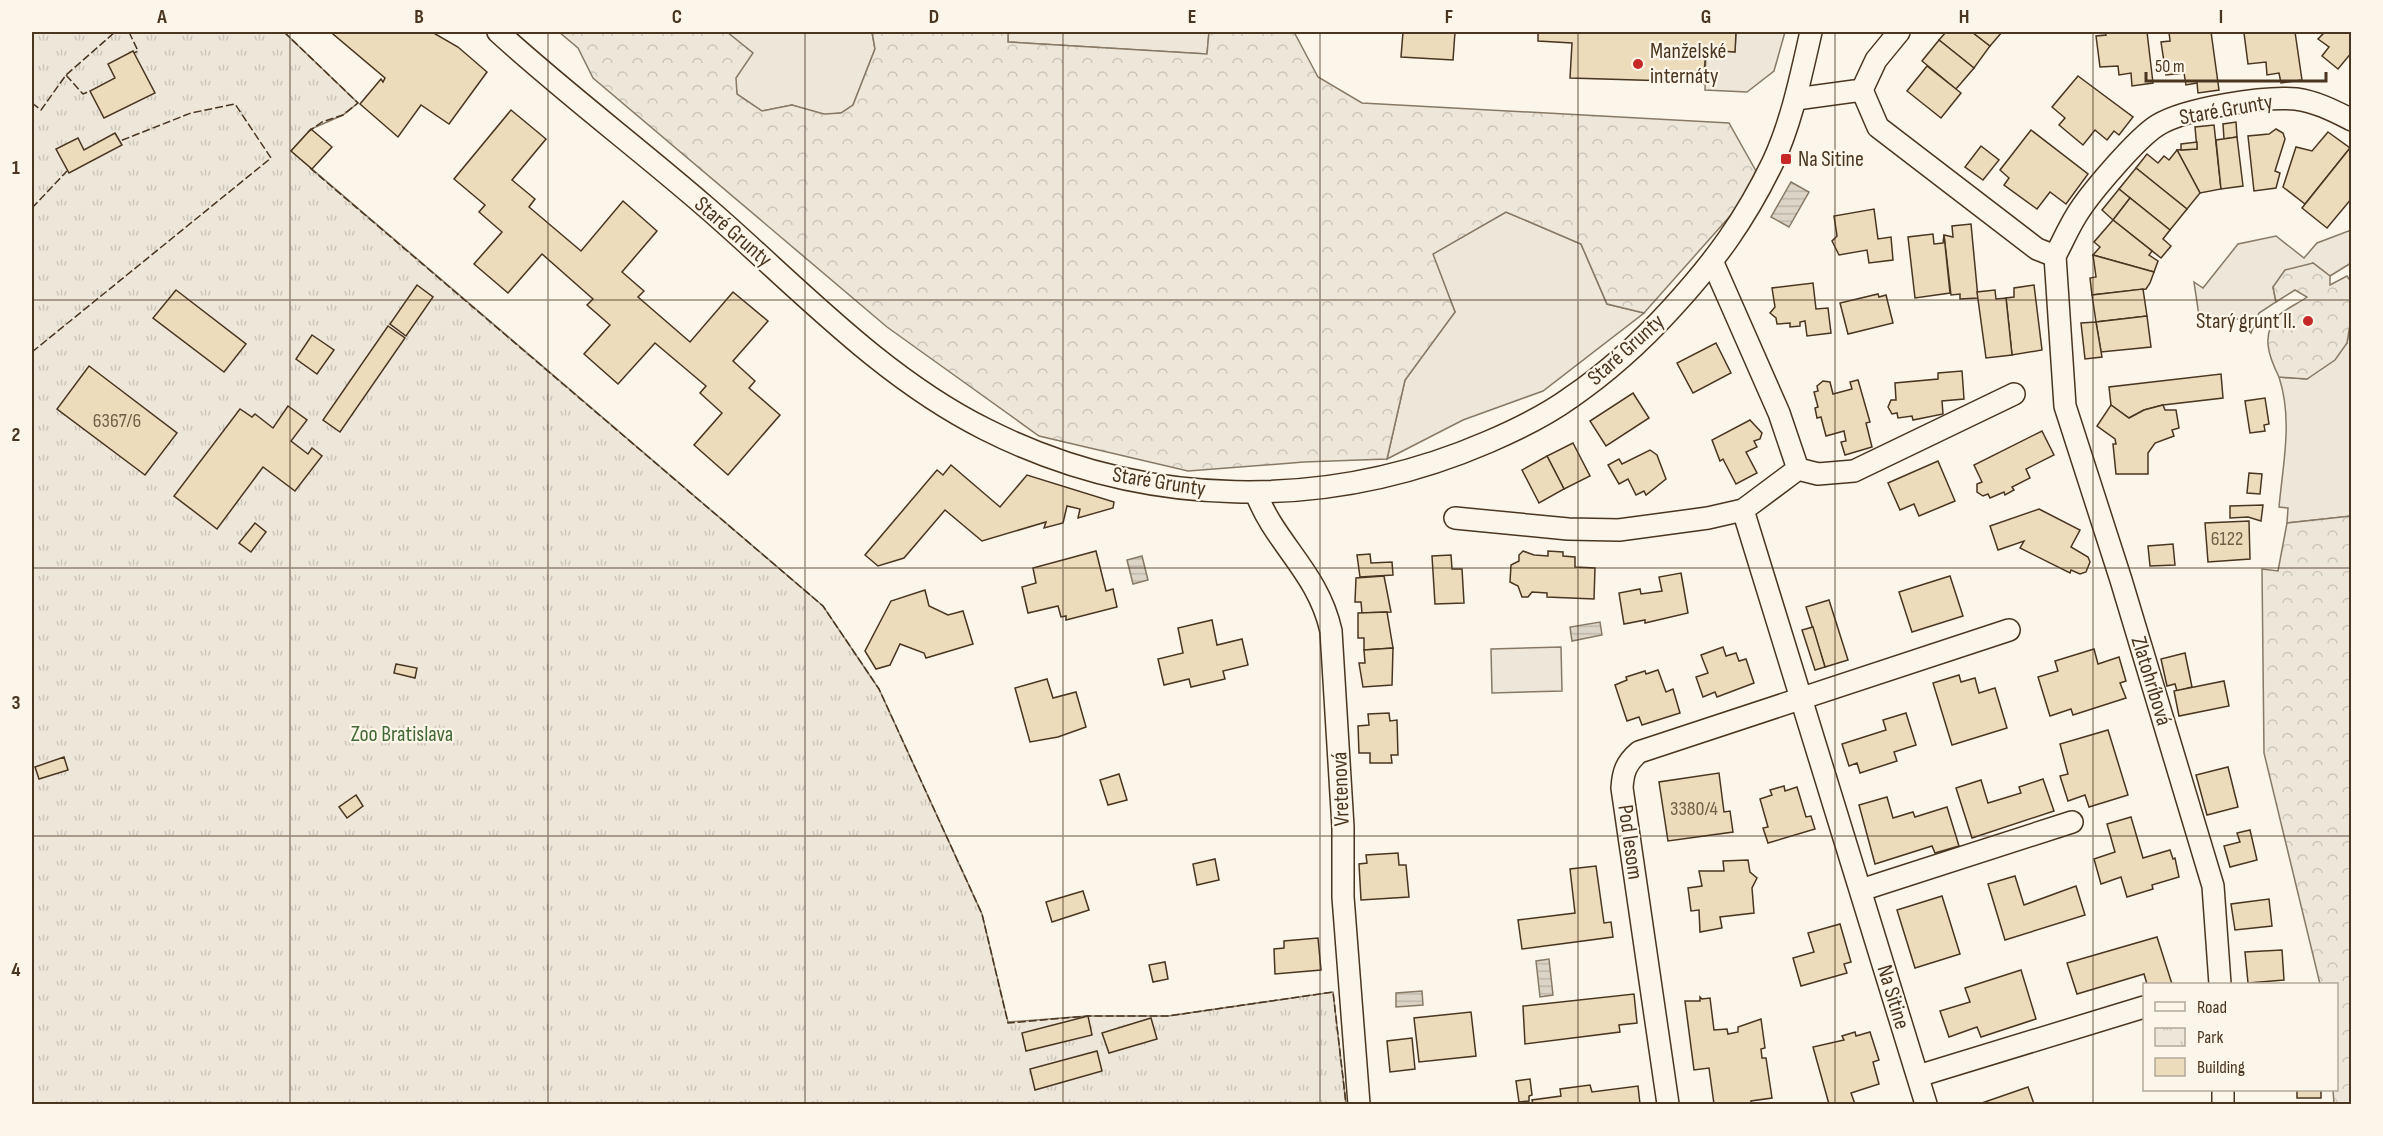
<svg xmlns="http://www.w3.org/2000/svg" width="2383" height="1136" font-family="'Sofia Sans Condensed',sans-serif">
	<defs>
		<pattern id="forest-crowns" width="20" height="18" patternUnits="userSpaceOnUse" patternTransform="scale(1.5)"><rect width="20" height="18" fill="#ede6d9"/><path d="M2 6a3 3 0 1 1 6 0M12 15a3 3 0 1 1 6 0" fill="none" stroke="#cdc6ba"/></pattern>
		<pattern id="park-tufts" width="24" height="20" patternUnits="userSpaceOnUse" patternTransform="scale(1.5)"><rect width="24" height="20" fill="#ede6d9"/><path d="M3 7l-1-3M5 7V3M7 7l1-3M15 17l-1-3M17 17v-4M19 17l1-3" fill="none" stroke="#cdc6ba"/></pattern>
		<pattern id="water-rules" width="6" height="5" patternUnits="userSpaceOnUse" patternTransform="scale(1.5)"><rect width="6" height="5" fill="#dcd4c6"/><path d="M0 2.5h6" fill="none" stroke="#beb7aa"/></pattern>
	</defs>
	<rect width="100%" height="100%" fill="#fbf6e9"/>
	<!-- grass -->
	<g fill="#ede6d9" stroke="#887966" stroke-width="1.5">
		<polygon points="727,32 872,32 875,49 853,105 841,113 823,115 792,105 762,111 737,94"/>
		<polygon points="1008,32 1209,32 1207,54 1008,42"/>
		<polygon points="1736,32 1785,32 1774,71 1747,92 1705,90 1706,50 1735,52"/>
		<polygon points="1506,212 1581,244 1607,304 1644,313 1543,391 1463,420 1387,459 1405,380 1455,312 1432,254"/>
		<polygon points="2351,230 2351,263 2330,276 2313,263 2273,287 2276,302 2259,313 2251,333 2238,319 2199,316 2194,282 2203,288 2238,244 2276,236 2304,258 2317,243"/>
		<path d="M2351 318V516L2287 523 2288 508 2279 507C2283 463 2293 420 2279 377L2307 379 2347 343Z"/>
		<polygon points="1561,647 1562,691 1492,693 1491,649"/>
	</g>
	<!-- forest -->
	<g fill="url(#forest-crowns)" stroke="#887966" stroke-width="1.5">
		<polygon points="559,32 727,32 753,53 736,78 737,94 762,111 792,105 824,114 841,113 853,105 875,49 872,32 1008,32 1008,42 1207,54 1209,32 1294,32 1318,77 1362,103 1729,123 1756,171 1738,207 1644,313 1607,304 1581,244 1506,212 1433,254 1455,312 1405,380 1387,459 1304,462 1188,471 1039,436 887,327 593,78 578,48"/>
		<path d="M2313 263 2330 276V285L2347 276 2352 283 2351 318 2347 343 2335 360 2307 379 2279 377C2269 357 2260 334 2279 315 2287 308 2299 303 2307 297L2295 290 2276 302 2273 287 2285 270Z"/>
		<polygon points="2351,516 2352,1104 2334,1104 2333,1090 2336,1090 2336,984 2320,984 2264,753 2262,569 2278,571 2287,523"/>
	</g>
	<!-- park -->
	<polygon fill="url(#park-tufts)" stroke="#887966" stroke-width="1.5" points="32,32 284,32 358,103 343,115 311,129 291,151 823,606 879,689 982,914 1008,1022 1088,1016 1168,1016 1333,992 1346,1104 32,1104"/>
	<!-- water -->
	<g fill="url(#water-rules)" stroke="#887966" stroke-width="1.5">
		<polygon points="1791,182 1809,192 1789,227 1771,217"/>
		<polygon points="1142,556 1148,580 1133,584 1127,560"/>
		<polygon points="1600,622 1602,635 1572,641 1570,627"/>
		<polygon points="1549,959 1553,995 1540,997 1536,961"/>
		<polygon points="1422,991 1423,1005 1396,1007 1396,993"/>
	</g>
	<!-- building -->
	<g fill="#ecdcbc" stroke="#4a3520" stroke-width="1.5">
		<polygon points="334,32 432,32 458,47 487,72 449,124 421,105 398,137 360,104 381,79 383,82 385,78 333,34"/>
		<polygon points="1403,32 1455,32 1453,60 1401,57"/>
		<polygon points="1538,32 1736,32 1735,52 1706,50 1703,85 1703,82 1570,78 1572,43 1538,41"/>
		<polygon points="1946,32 1972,32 1990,46 1974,68 1939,40"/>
		<polygon points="1972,32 2002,32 1990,46"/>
		<polygon points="2105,32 2147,32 2153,83 2132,86 2131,73 2119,75 2118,66 2100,67 2096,36 2106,35"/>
		<polygon points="2169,32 2211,32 2219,90 2198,93 2197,83 2186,85 2184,73 2166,75 2161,42 2170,41"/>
		<polygon points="2253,32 2295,32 2302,80 2281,83 2279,73 2267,75 2266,62 2248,64 2244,33"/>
		<polygon points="2325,32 2352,32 2352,52 2338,69 2322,56 2329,47 2318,39"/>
		<polygon points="1939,40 1974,68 1956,89 1922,61"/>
		<polygon points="133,51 155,93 104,118 90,91 115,78 108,64"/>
		<polygon points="1927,66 1961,93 1941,118 1907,91"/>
		<polygon points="2078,76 2133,117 2119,135 2114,131 2107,140 2095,130 2083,145 2059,125 2065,118 2052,107"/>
		<polygon points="511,110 546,139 512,180 535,199 529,207 581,251 623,201 657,231 622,272 644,291 638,297 690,342 733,292 768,321 733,361 755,381 749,388 780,415 728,475 694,445 722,413 700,393 706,386 655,343 618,384 584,354 610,325 587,305 593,299 542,254 508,293 474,264 502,232 479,212 485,205 454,179"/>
		<polygon points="2236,122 2237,137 2224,139 2223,124"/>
		<polygon points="2214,125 2221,189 2200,193 2177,150 2197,149 2195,127"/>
		<polygon points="311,129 332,147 312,169 291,151"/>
		<polygon points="2276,129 2283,133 2285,139 2275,171 2280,173 2276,188 2254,191 2248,136 2269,134"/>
		<polygon points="2031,130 2088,174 2066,204 2050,192 2037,209 2004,185 2009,178 2000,170"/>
		<polygon points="2328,132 2350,148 2305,204 2283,187 2296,147 2312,151"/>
		<polygon points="115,133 122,145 69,173 56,149 78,138 84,150"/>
		<polygon points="2237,137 2243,186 2221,189 2216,140"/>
		<polygon points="2197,142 2197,149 2181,150 2181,144"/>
		<polygon points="1981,146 1999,160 1983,180 1965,167"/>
		<polygon points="2350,148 2352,198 2327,228 2302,208"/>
		<polygon points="2177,150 2200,193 2187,209 2136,168 2147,154 2158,163 2164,156 2169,160"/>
		<polygon points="2136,168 2187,209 2170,230 2119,189"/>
		<polygon points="2119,189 2130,198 2113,220 2102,210"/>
		<polygon points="2130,198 2170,230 2163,239 2171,246 2161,258 2113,220"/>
		<polygon points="1874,209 1878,239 1891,237 1893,260 1869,263 1867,250 1839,255 1832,241 1837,236 1834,216"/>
		<polygon points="2113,220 2152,251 2149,255 2158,261 2154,272 2093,255 2100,247 2094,242"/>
		<polygon points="1971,224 1978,298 1960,299 1960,294 1951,295 1944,235 1953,237 1952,226"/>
		<polygon points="1933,234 1934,244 1943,243 1944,235 1950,293 1915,298 1908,237"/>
		<polygon points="2093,255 2154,272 2150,283 2146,289 2092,295 2090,278 2096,277"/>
		<polygon points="1813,283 1816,309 1828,308 1831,333 1807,336 1805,321 1800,322 1800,326 1790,327 1790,323 1777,324 1776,318 1770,313 1775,307 1772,288"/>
		<polygon points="417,285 433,297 406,336 390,324"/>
		<polygon points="2034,285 2042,350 2012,355 2006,298 2014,297 2014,288"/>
		<polygon points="2143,289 2147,316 2096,322 2092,295"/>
		<polygon points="176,290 246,344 224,372 153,318"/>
		<polygon points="1995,290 1996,299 2006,298 2012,355 1986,358 1977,292"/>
		<polygon points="1878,294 1879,297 1886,295 1893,323 1848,334 1840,303"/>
		<polygon points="2147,316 2151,347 2101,352 2096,322"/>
		<polygon points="2096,322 2102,357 2085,359 2081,323"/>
		<polygon points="388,326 405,338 340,432 323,420"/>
		<polygon points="312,335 334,350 317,374 296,359"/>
		<polygon points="1716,343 1731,373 1693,393 1677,363"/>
		<polygon points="89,366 177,433 145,475 57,409"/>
		<polygon points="1962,371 1964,399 1942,401 1943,414 1913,420 1912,416 1898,418 1897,413 1892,414 1888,407 1891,400 1896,400 1895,383 1938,379 1938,373"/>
		<polygon points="2221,374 2223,398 2163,405 2144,410 2129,418 2111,405 2109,387"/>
		<polygon points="1858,380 1870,422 1866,423 1872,447 1845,455 1841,442 1846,441 1844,431 1826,436 1821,417 1817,418 1815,408 1818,407 1814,392 1818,391 1817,386 1823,381 1830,382 1833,394 1852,389 1850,382"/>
		<polygon points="1633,393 1649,418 1606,446 1590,421"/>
		<polygon points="2265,398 2269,424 2264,425 2265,431 2250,433 2245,401"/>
		<polygon points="2111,405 2129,418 2144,410 2163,405 2165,410 2176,410 2179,428 2172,430 2174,436 2155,443 2148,453 2148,474 2116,474 2113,444 2116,444 2115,439 2097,426"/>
		<polygon points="288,406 307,420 291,441 308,454 312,448 322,456 295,491 263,467 217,529 174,496 240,409 252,417 255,414 273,428"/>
		<polygon points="1750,420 1762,433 1760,439 1754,441 1757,447 1746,452 1757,473 1736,484 1725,463 1723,459 1720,461 1712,440"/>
		<polygon points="2042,431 2054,455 2026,469 2030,478 2012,487 2014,490 2005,495 2004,492 1990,498 1988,494 1983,496 1977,492 1977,484 1982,482 1974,465"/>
		<polygon points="1573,443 1590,476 1564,489 1547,456"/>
		<polygon points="1650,450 1657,455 1666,479 1646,495 1644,491 1636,495 1628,479 1619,484 1608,465 1619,459 1622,464"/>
		<polygon points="1547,456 1564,489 1539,503 1522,470"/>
		<polygon points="1938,461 1955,501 1919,516 1914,504 1900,510 1888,483"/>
		<polygon points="951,465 1000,507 1027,475 1114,502 1113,508 1078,518 1080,509 1067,506 1063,523 1044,528 1046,522 982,541 945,510 904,558 878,566 865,555 937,470 943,475"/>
		<polygon points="2249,473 2262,474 2260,494 2247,493"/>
		<polygon points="2263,505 2261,521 2248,517 2230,518 2230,506"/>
		<polygon points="2039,509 2080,530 2071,547 2088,557 2090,562 2086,572 2080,574 2071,570 2070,573 2020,548 2024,541 1998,550 1990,526"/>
		<polygon points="2249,521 2250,559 2208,562 2205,523"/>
		<polygon points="255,523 266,532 251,552 239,543"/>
		<polygon points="2173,544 2175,565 2150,566 2148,546"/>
		<polygon points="1096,551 1106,591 1113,589 1117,607 1066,620 1066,616 1061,617 1058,606 1028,613 1022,587 1036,583 1033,568"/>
		<polygon points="1523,551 1534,555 1548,556 1548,551 1563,552 1563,556 1575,557 1575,567 1595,568 1594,599 1547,597 1547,593 1532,592 1528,597 1522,597 1518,586 1510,582 1511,565 1519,561 1519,555"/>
		<polygon points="1370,554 1371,563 1392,562 1393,575 1360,577 1357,555"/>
		<polygon points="1451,555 1452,569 1462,569 1464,603 1435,604 1432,556"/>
		<polygon points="1681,573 1688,613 1645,623 1645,620 1624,624 1619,593 1640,589 1641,594 1662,591 1659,577"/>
		<polygon points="1384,576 1391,612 1362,613 1361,602 1355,602 1356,578"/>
		<polygon points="1950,576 1963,616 1912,632 1899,592"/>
		<polygon points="925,590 929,606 948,615 963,611 973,644 926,658 924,653 900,644 890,665 876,669 865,651 891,601"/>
		<polygon points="1829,600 1848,660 1825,667 1806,607"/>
		<polygon points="1387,612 1393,648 1364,650 1364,638 1358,638 1358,613"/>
		<polygon points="1212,620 1217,645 1242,639 1248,665 1223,671 1225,679 1191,687 1189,679 1164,685 1158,659 1183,653 1178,628"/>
		<polygon points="1813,627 1825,667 1815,670 1802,630"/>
		<polygon points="1723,647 1726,656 1736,653 1739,661 1746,659 1754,683 1717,697 1715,692 1703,697 1696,677 1708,673 1701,655"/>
		<polygon points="1393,648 1392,685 1363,687 1359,663 1365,663 1364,650"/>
		<polygon points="2094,649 2098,664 2119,657 2126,681 2120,683 2126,698 2073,715 2071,709 2050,716 2038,677 2058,671 2055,661"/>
		<polygon points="2185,653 2192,687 2177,691 2175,684 2167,686 2161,659"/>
		<polygon points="396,664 417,668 415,678 394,673"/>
		<polygon points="1658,670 1666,692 1673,689 1680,713 1642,725 1639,717 1627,721 1615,685 1627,680 1626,677 1645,671 1646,674"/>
		<polygon points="1959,675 1961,682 1975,678 1979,693 1995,688 2007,728 1952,745 1933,683"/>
		<polygon points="1047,679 1053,698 1076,692 1086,727 1058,737 1030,742 1015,688"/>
		<polygon points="2224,681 2229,706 2179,716 2174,691"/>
		<polygon points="1389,713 1390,721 1397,720 1398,755 1391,755 1392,763 1370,763 1370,753 1359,753 1358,726 1369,725 1368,714"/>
		<polygon points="1906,713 1916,745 1894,752 1897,761 1860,773 1857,763 1849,766 1842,744 1886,730 1883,720"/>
		<polygon points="2108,730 2128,795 2089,807 2085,795 2068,801 2060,776 2068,774 2060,744"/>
		<polygon points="64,757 68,770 39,779 35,767"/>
		<polygon points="2228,767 2238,807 2207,815 2196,775"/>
		<polygon points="1719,773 1724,812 1730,811 1733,832 1668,841 1659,782"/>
		<polygon points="1119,774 1127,800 1108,805 1100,780"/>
		<polygon points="2043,779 2054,811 1972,838 1956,788 1981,780 1988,803 2021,793 2019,787"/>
		<polygon points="1784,786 1785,791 1797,787 1806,817 1811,816 1815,829 1768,843 1763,828 1768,827 1760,799 1772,795 1770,790"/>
		<polygon points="356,795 363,806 347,818 339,807"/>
		<polygon points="1887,797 1893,818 1913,812 1915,817 1947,807 1959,846 1935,853 1932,846 1875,864 1859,805"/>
		<polygon points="2131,817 2143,858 2170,850 2173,859 2175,858 2179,877 2152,885 2153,889 2127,897 2121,877 2101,884 2094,859 2115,852 2107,824"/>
		<polygon points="2250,830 2257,860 2230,867 2224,846 2240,842 2237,833"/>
		<polygon points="1398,853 1399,865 1406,865 1409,897 1361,900 1359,864 1367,863 1366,855"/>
		<polygon points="1215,859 1219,880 1197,885 1193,864"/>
		<polygon points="1748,860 1750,872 1757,878 1752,888 1754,913 1720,917 1722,928 1700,932 1699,910 1691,911 1688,888 1702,886 1699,871 1724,871 1723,861"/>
		<polygon points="1596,866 1604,923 1611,922 1613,937 1522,949 1518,920 1575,913 1570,869"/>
		<polygon points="2015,876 2024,905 2076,886 2085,915 2005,940 1988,884"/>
		<polygon points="1083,891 1089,910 1052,922 1046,902"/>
		<polygon points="1942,896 1960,954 1915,968 1897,910"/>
		<polygon points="2269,899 2272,926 2235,930 2231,904"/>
		<polygon points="1840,924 1851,962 1844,964 1847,973 1801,986 1793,958 1814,952 1808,933"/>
		<polygon points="2157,937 2172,984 2147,984 2144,974 2077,994 2067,963"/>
		<polygon points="1318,938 1321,970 1275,974 1274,949 1284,948 1284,941"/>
		<polygon points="2282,950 2284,980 2248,983 2245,952"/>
		<polygon points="1165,962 1168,979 1153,982 1149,965"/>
		<polygon points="2021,970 2036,1019 1981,1037 1977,1027 1949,1037 1940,1011 1970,1002 1965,988"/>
		<polygon points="1634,994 1637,1023 1619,1025 1620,1032 1525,1044 1523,1006"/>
		<polygon points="1700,997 1702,999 1710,998 1714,1030 1727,1029 1728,1034 1738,1032 1738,1027 1761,1019 1765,1048 1761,1049 1762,1058 1766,1058 1772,1098 1751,1101 1751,1104 1714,1104 1709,1068 1694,1070 1685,1001 1700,1001"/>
		<polygon points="1471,1012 1476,1056 1419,1062 1414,1018"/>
		<polygon points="1088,1016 1092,1035 1026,1051 1022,1033"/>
		<polygon points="1151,1018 1157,1039 1109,1053 1102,1033"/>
		<polygon points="1855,1032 1856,1036 1870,1032 1879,1060 1873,1062 1879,1084 1851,1093 1855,1104 1829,1104 1813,1047 1844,1040 1842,1036"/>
		<polygon points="1412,1038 1415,1069 1390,1072 1387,1041"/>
		<polygon points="1097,1051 1102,1071 1035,1090 1030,1069"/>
		<polygon points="1530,1079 1532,1095 1529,1096 1529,1101 1519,1102 1516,1081"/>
		<polygon points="1590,1085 1592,1092 1638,1086 1640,1104 1533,1104 1532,1100 1561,1096 1560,1089"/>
		<polygon points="2028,1087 2034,1104 1979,1104"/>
		<rect x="2297" y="1090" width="24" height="8"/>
	</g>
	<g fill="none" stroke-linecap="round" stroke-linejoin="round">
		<defs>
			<g id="minor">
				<path d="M498 32C565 93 638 148 706 207 795 284 879 376 985 429 1143 509 1326 512 1488 442 1516 430 1545 416 1570 398 1608 372 1641 342 1672 308 1715 261 1745 220 1773 162 1792 121 1801 75 1811 32"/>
				<path d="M1862 90 1878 127 2037 249 2055 256C2062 243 2068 229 2076 216 2089 194 2138 137 2158 125 2186 108 2265 96 2296 99 2317 102 2334 111 2352 120"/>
				<polyline points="1796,99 1862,90 1876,60 1899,32"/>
				<polyline points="2055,256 2065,406 2121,580 2213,886 2220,984"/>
				<polyline points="1713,263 1779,413 1798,469"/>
				<path d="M1256 493C1275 544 1318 572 1331 631L1343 827V897L1359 1104"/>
				<polyline points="1743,510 1926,1104"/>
				<polyline points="1455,518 1568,529 1619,530 1708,518 1743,510 1798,469 1818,474 1854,471 2014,394"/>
				<polyline points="1861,890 2072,822"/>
				<polyline points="1918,1076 2144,1007"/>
				<polyline points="2223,1090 2223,1104"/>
				<path d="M1668 1104 1622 788C1623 772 1626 763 1639 752L2009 630"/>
			</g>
		</defs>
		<!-- minor casing -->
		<use href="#minor" stroke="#4a3520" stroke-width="24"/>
		<!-- minor -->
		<use href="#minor" stroke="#fbf6e9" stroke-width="21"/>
		<!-- fence -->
		<g stroke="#4a3520" stroke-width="1.5" stroke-dasharray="8 3" stroke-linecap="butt">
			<polyline points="129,32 138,51 134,53"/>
			<polyline points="284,32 358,103 343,115 322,122 308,132"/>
			<polyline points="66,75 83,94 90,91"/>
			<polyline points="32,103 41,110 66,75 115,32"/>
			<polyline points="310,168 823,606 879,689 982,914 1008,1023 1088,1016 1168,1016 1333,992 1346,1104"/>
			<polyline points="32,208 67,171"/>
			<polyline points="32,352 271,158 235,104 191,113 120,141"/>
		</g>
	</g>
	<!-- grid -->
	<path fill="none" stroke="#4a3520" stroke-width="1.5" stroke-opacity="0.55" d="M290 32V1104M548 32V1104M805 32V1104M1063 32V1104M1320 32V1104M1578 32V1104M1835 32V1104M2093 32V1104M32 300H2352M32 568H2352M32 836H2352"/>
	<!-- markers -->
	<g fill="#c62828" stroke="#fbf6e9" stroke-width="2">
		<circle cx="1638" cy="64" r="6"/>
		<rect x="1780" y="153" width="12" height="12" rx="3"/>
		<circle cx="2308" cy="321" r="6"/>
	</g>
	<g text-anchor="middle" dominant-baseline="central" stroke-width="4.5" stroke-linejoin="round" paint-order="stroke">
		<!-- number labels -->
		<g font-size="20" fill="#725f47">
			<text x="117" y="421">6367/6</text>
			<text x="2227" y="539">6122</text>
			<text x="1694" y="809">3380/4</text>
		</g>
		<!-- poi labels -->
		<g font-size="22" fill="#4a3520" stroke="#fbf6e9" text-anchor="start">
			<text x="1650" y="51">Manželské<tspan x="1650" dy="25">internáty</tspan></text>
			<text x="1798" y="159">Na Sitine</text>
			<text x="2296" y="321" text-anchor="end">Starý grunt II.</text>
		</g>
		<!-- street labels -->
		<g font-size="22" fill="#4a3520" stroke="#fbf6e9">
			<text transform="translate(2226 110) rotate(-10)">Staré Grunty</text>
			<text transform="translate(733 232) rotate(41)">Staré Grunty</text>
			<text transform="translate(1626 350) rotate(-42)">Staré Grunty</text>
			<text transform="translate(1159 482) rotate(9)">Staré Grunty</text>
			<text transform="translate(2151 681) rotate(73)">Zlatohríbová</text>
			<text transform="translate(1341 789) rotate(-92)">Vretenová</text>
			<text transform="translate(1630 842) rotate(82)">Pod lesom</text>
			<text transform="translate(1893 997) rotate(73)">Na Sitine</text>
		</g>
		<!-- park labels -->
		<g font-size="22" fill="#436837" stroke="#fbf6e9">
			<text x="402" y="734">Zoo Bratislava</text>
		</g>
	</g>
	<!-- border -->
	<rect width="2383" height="1136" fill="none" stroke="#fbf6e9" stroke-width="66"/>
	<!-- legend -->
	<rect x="2143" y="983" width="195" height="108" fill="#fbf6e9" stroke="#b4a999" stroke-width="1.5"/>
	<rect x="2155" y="1002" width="30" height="9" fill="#fbf6e9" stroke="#b4a999" stroke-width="1.5"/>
	<text x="2197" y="1013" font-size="18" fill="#4a3520">Road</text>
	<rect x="2155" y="1028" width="30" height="18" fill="url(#park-tufts)" stroke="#b4a999" stroke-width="1.5"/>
	<text x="2197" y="1043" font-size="18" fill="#4a3520">Park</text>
	<rect x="2155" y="1058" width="30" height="18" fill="#ecdcbc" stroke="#b4a999" stroke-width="1.5"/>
	<text x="2197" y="1073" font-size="18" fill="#4a3520">Building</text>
	<!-- scale -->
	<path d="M2146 72v9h180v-9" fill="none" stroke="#4a3520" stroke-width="3"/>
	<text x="2155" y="72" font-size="18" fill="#4a3520" stroke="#fbf6e9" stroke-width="4.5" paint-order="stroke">50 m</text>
	<rect x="33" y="33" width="2317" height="1070" fill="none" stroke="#4a3520" stroke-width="2"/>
	<g font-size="20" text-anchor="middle" font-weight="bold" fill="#4a3520">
		<text x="162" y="23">A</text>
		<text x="419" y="23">B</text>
		<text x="677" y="23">C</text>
		<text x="934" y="23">D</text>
		<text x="1192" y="23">E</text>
		<text x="1449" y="23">F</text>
		<text x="1706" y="23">G</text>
		<text x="1964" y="23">H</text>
		<text x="2221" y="23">I</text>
		<text x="16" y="174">1</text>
		<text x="16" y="441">2</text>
		<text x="16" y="709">3</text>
		<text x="16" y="976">4</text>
	</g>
</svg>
